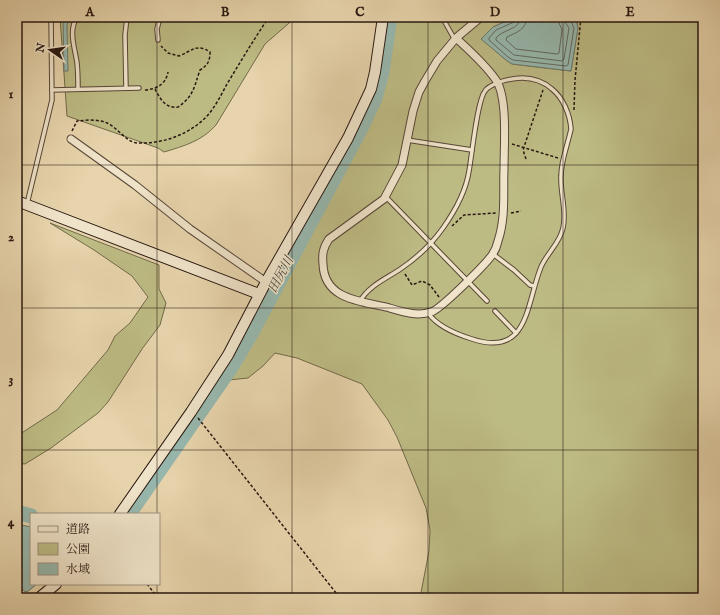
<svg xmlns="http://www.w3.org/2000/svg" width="720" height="615" font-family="'IM FELL English','Noto Serif JP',serif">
	<rect width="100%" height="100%" fill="#e7d4ac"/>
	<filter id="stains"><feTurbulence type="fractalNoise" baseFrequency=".005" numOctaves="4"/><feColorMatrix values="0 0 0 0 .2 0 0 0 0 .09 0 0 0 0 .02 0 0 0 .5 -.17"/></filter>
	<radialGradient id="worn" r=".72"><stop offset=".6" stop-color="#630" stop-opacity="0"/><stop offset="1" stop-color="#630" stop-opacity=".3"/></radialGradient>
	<!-- green -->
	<g fill="#bdbb84" stroke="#726a4a">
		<path d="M60 17H296L265 44 216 125C202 141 184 146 164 152L158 148 67 116Z"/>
		<polygon points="388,17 516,17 493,27 482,39 506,60 512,64 571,71 578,27 576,20 560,17 703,17 703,598 420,598 429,551 430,530 426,508 397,437 388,420 362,384 297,358 275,353 263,366 248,378 219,381 256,319 366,113 375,92 382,64"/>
		<polygon points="50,223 159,265 159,289 166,303 160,325 142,349 108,402 98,413 51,448 25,464 17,463 17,436 57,410 108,350 115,336 130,323 148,297 132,276 94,250"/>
	</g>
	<!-- water -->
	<g fill="#97b8ae" stroke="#6b786f">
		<polygon points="63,17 70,17 67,25 68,71 64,71 64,70"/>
		<polygon points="516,17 560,17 576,20 578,28 571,71 512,64 506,60 481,39 493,27"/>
		<polygon points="17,524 31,527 31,584 37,584 27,592 24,591 17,583"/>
	</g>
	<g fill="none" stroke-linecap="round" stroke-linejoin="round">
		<!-- shore -->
		<g stroke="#606860" stroke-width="1">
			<polyline points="516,17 514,22 496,30 489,38 489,40 508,57 513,60 566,66 568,65 574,28 569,17"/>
			<path d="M521 17C520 30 503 29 496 38V40L514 55 562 61 564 59 569 28 565 22 564 17"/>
			<path d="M527 17C526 30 517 32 507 37L506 40 516 49 557 54 559 53 562 30 559 23 558 17"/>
		</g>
		<!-- river -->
		<g stroke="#97b8ae" stroke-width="15">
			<polyline points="17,512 31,516"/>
			<polyline points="129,514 232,366 252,332 361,128 375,98 382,72 390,17"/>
		</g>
		<defs>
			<g id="lane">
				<path d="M77 17C68 31 75 48 77 63 78 72 78 80 78 89"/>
				<polyline points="442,17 455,40"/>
				<polyline points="158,40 157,29 160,17"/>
				<polyline points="126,88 125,35 127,17"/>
				<polyline points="52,90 139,88"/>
				<polyline points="407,140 472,150"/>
				<polyline points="386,197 487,301"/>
				<polyline points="27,204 52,100 51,17"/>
				<polyline points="493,254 514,270 530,285 534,286"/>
				<path d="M360 301C369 286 385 279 399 270 417 258 431 245 443 228 455 211 466 191 469 171 472 155 477 101 485 91 488 86 495 84 500 82 518 76 537 76 552 89 563 98 570 114 571 129 568 144 561 160 561 176 560 193 567 211 563 228 560 243 547 253 541 267 526 304 529 358 472 339 456 334 438 327 428 313"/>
				<polyline points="495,311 516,333"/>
			</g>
			<g id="street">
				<path d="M456 38C470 51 485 64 496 80 508 98 504 146 504 169 503 193 506 217 498 241 497 246 495 251 492 255 485 265 440 310 431 312 416 317 400 311 386 307 359 301 324 299 323 264 322 254 323 248 329 239L384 199 402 165 413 111 419 92 425 81 437 61 456 38 481 17"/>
				<polyline points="71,139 135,185 190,229 266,282"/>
				<polyline points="17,596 19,598"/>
			</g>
			<g id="secondary">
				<polyline points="17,201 259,294"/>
				<polyline points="120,514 191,412 228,355 266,282 348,138 371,89 375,72 383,17"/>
				<polyline points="39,598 56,584"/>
			</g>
		</defs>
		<!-- lane casing -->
		<use href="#lane" stroke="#584738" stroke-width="5.5"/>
		<!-- street casing -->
		<use href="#street" stroke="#584738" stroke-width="9"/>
		<!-- secondary casing -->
		<use href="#secondary" stroke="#281811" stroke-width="12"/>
		<!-- path -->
		<g stroke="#281811" stroke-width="1.5" stroke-dasharray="3 2" stroke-linecap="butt">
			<path d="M155 89C160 99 166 109 178 107 194 96 194 87 200 70 208 65 210 61 210 52 196 43 192 51 179 56L168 53 161 46"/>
			<path d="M145 90C157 89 166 84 168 72"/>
			<polyline points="574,110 575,80 581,17"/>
			<path d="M72 131 77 121C86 120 98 119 107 123 117 127 126 142 137 143 161 144 186 136 204 119 214 110 221 95 227 84 241 61 254 39 269 17"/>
			<polyline points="512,144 558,158"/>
			<polyline points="526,159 523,150 543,90"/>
			<polyline points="511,213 521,211"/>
			<polyline points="452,226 464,215 496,213"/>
			<polyline points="405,274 412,285 422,281 430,285 439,297"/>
			<polyline points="198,418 340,598"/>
			<polyline points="147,584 158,598"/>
		</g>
		<!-- lane -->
		<use href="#lane" stroke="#efe3c9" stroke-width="3.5"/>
		<!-- street -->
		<use href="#street" stroke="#efe3c9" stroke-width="7"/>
		<!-- secondary -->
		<use href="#secondary" stroke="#efe3c9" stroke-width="10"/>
	</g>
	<!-- grid -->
	<path fill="none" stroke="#281811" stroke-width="1" stroke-opacity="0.55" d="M157 17V514M292 17V598M428 17V598M563 17V598M17 165H703M17 308H703M17 450H703M157 584V598"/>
	<g text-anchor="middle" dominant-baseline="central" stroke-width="3" stroke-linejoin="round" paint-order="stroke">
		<!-- water labels -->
		<g font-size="13" font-style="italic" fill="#494840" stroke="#efe3c9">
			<text transform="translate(281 275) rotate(-62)">田尻川</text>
		</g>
	</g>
	<!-- margin -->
	<rect width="720" height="615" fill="none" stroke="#e7d4ac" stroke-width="44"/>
	<!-- legend -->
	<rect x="30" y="513" width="130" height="72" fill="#efe3c9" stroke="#9f927f"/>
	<rect x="38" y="526" width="20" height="6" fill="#efe3c9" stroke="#9f927f"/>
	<text x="66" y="533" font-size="12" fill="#281811">道路</text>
	<rect x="38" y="543" width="20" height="12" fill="#bdbb84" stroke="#9f927f"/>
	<text x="66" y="553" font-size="12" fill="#281811">公園</text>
	<rect x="38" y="563" width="20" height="12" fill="#97b8ae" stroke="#9f927f"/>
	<text x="66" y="573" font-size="12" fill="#281811">水域</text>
	<!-- north arrow -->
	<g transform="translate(50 50) rotate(283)" stroke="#efe3c9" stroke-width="3" paint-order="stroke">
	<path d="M0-3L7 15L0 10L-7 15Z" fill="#281811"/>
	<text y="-6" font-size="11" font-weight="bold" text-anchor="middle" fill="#281811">N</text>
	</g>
	<rect x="22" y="22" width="676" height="571" fill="none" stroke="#281811" stroke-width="1.5"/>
	<g font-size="13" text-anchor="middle" font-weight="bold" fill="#281811">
		<text x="90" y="16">A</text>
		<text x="225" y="16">B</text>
		<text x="360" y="16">C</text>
		<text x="495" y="16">D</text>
		<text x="630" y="16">E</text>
		<text x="11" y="98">1</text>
		<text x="11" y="241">2</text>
		<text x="11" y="383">3</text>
		<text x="11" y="526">4</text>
	</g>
	<rect width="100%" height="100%" filter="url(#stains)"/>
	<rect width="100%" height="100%" fill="url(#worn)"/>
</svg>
